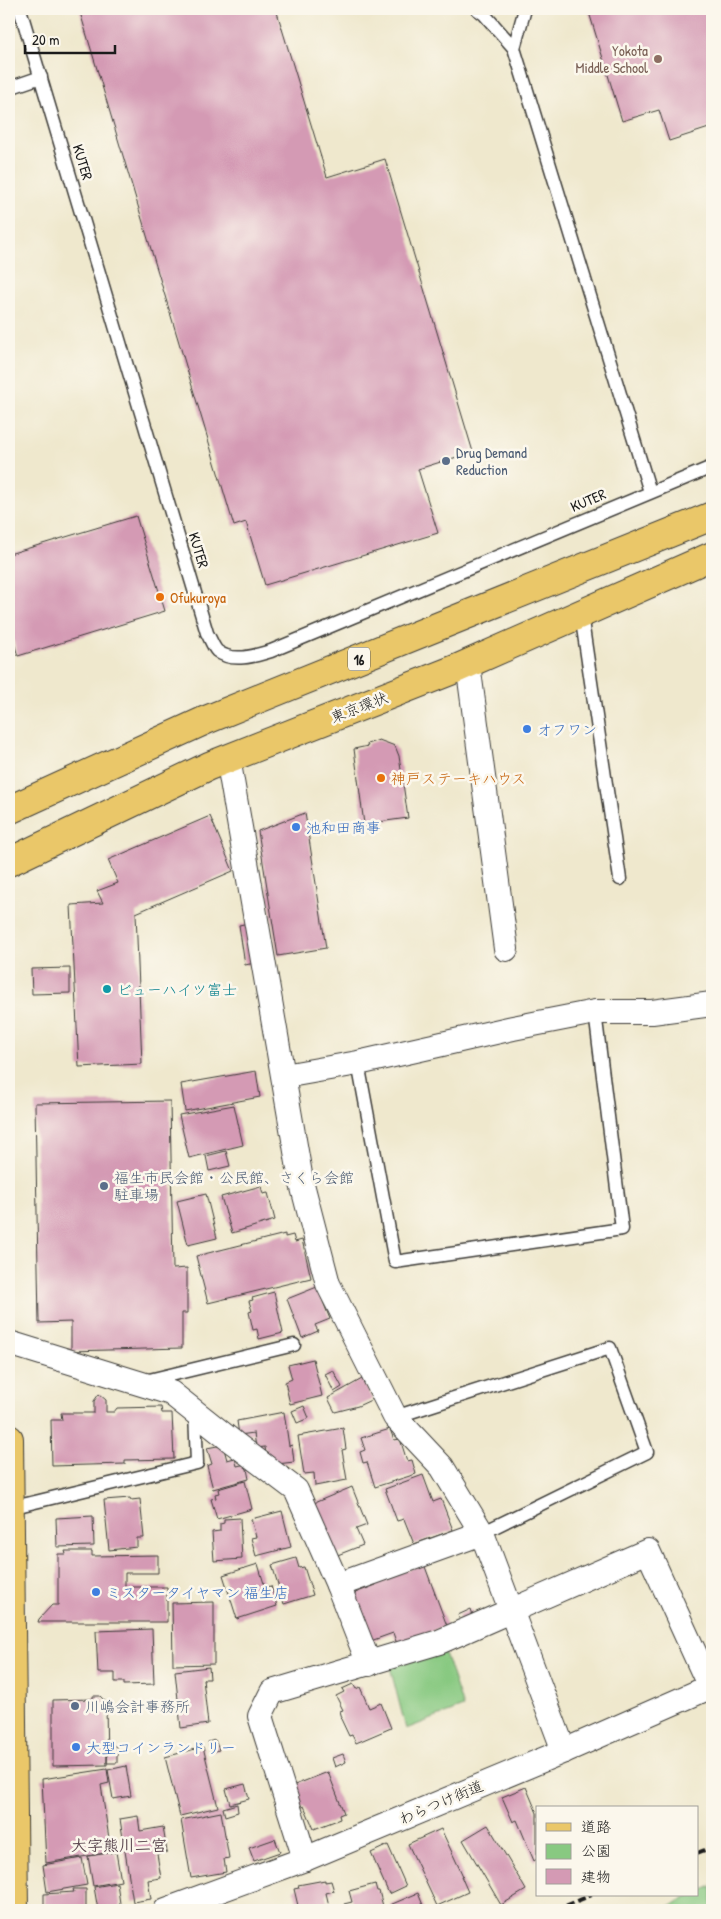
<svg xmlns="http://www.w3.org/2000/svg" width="721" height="1919" font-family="'Patrick Hand','Klee One',sans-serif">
	<rect width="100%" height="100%" fill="#fbf7ec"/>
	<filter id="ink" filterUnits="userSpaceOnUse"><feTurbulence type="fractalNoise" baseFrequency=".02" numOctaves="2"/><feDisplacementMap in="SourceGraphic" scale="10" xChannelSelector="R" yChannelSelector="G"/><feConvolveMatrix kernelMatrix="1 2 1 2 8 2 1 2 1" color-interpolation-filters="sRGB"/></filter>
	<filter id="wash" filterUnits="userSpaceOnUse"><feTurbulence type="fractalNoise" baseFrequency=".0096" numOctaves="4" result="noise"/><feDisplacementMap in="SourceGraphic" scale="20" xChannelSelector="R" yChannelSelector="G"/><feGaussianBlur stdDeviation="1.12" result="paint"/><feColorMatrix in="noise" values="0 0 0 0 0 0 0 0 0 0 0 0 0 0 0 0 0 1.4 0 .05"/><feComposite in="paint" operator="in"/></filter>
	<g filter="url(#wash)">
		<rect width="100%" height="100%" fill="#efe8cd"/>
		<!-- green -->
		<g fill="#88c981" stroke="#52724e">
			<polygon points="444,1650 463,1707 406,1729 390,1667"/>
			<polygon points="712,1886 712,1910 661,1910 693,1895 697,1895 697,1893"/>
		</g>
		<g id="blocks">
			<!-- building -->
			<g fill="#d49ab4">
				<polygon points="79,9 276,9 327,177 385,159 473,452 418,469 438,533 265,585 246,522 234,526"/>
				<polygon points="588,9 712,9 712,127 669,141 659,110 622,121"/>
				<polygon points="136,516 165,611 18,656 9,627 9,554"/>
				<polygon points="379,740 395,746 399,756 408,818 364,824 354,749 368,746 367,744"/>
				<polygon points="305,813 326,948 278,956 258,831"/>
				<polygon points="210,816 233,871 136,913 142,1064 79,1067 71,905 103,903 97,891 118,883 108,860"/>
				<polygon points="249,923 255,963 245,965 239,925"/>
				<polygon points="70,968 70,993 32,994 31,969"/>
				<polygon points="256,1071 260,1097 185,1111 181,1084"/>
				<polygon points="170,1101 173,1269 187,1268 187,1313 182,1313 182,1348 71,1351 71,1322 39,1323 35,1103"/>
				<polygon points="234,1105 243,1145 189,1158 179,1115"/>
				<polygon points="226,1151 230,1166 209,1171 206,1156"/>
				<polygon points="261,1186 263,1194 268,1193 275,1220 232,1233 221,1197"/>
				<polygon points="206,1194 217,1238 188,1245 177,1201"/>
				<polygon points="285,1234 285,1237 293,1235 295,1242 302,1240 311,1278 208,1303 196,1256"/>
				<polygon points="317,1287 330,1319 315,1325 318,1331 302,1338 287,1299"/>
				<polygon points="274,1292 283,1333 259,1339 257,1329 253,1330 249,1312 252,1311 249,1301 253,1300 252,1298"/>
				<polygon points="313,1359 322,1396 290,1404 285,1382 292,1379 288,1365"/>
				<polygon points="333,1370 342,1387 334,1392 325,1374"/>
				<polygon points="362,1379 373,1399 358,1406 335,1412 328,1398"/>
				<polygon points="99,1394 106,1400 106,1412 114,1412 117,1408 161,1407 162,1413 172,1413 174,1459 125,1460 125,1464 52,1466 51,1420 62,1420 61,1413 94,1413 94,1401"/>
				<polygon points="304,1406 309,1418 297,1423 292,1411"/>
				<polygon points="284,1412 289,1446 292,1445 294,1462 277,1464 266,1454 265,1447 256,1448 254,1433 239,1435 237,1421"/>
				<polygon points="343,1428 346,1449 342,1450 347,1480 315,1486 314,1473 304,1474 298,1436"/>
				<polygon points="390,1429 394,1440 400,1439 407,1461 412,1460 416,1474 375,1487 367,1462 363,1463 360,1452 365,1450 361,1438"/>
				<polygon points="217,1446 224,1449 227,1460 235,1458 237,1466 246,1464 249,1479 213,1489 207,1466 212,1464 207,1448"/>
				<polygon points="423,1475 433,1502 441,1499 453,1530 414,1544 404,1519 397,1521 385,1489"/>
				<polygon points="245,1481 252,1509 217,1519 211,1499 216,1498 215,1494 219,1493 218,1489"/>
				<polygon points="352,1487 367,1525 356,1529 363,1545 335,1556 314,1503"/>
				<polygon points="130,1498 131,1500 140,1499 144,1538 137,1538 137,1547 109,1550 104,1500"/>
				<polygon points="282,1511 291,1547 256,1556 251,1538 256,1537 251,1519"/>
				<polygon points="93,1516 94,1546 57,1547 56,1518"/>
				<polygon points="240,1518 242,1559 214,1561 212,1532 220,1531 220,1524 224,1523 224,1519"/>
				<polygon points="65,1551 92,1551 92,1556 158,1555 158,1573 125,1573 125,1587 167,1587 167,1622 38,1622 39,1619 52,1605 58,1605 58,1554 66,1554"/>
				<polygon points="296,1558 299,1568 304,1567 313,1595 284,1604 272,1565"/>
				<polygon points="258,1564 265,1587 271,1586 277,1606 237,1619 223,1575"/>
				<polygon points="424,1564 447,1626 397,1644 393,1633 368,1642 353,1597 355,1593 376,1585 375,1582"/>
				<polygon points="214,1602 214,1664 173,1665 172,1603"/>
				<polygon points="471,1609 474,1618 461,1624 458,1615"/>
				<polygon points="152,1629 154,1684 124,1685 124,1682 115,1682 115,1673 98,1673 96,1631"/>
				<polygon points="209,1667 210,1679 203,1679 208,1724 181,1728 175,1671"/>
				<polygon points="353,1684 356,1689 360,1687 369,1708 381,1703 391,1728 356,1743 352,1735 349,1736 341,1719 342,1718 340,1711 343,1710 336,1696 344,1692 342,1689"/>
				<polygon points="93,1696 100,1696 106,1702 107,1765 53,1766 53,1700 93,1699"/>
				<polygon points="215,1740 219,1750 211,1752 208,1742"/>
				<polygon points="108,1746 117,1746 117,1763 107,1763"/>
				<polygon points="203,1747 218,1807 180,1816 165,1757"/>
				<polygon points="343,1754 346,1762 335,1767 332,1758"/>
				<polygon points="126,1766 131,1796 113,1799 108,1770"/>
				<polygon points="107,1769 109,1783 101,1785 111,1852 46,1863 42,1779"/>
				<polygon points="328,1772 344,1813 339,1815 340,1819 314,1829 304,1806 301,1808 292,1786"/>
				<polygon points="245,1784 249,1799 230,1804 226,1789"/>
				<polygon points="526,1787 537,1813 537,1859 534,1861 517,1820 513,1822 502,1797"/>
				<polygon points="237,1804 238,1812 225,1816 223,1808"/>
				<polygon points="221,1812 229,1858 224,1859 226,1872 191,1878 181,1820"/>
				<polygon points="138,1816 140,1831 163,1827 167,1852 157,1854 161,1878 148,1880 151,1899 133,1902 120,1819"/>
				<polygon points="488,1825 526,1890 501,1905 463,1840"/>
				<polygon points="441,1829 463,1876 461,1876 468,1892 437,1906 408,1844"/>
				<polygon points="275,1839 280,1852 254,1861 249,1848"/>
				<polygon points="388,1845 406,1886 389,1894 371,1853"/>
				<polygon points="116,1852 121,1881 93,1886 88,1856"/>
				<polygon points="82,1858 87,1885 47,1892 43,1865"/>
				<polygon points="325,1880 325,1882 331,1881 334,1891 326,1893 330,1910 299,1910 294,1889 299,1888 298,1885"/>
				<polygon points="117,1883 121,1910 98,1910 94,1887"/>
				<polygon points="375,1884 377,1891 379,1891 384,1910 346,1910 344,1904 352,1902 349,1891"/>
				<polygon points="73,1889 86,1889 86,1910 44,1910 44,1894 74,1892"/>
				<polygon points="418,1893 425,1910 392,1910 390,1905"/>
			</g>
		</g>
	</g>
	<g filter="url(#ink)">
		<use href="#blocks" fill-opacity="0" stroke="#3c3b37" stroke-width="1"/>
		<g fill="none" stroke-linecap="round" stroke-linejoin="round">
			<defs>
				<g id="lane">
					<path d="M20 9 207 633C210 638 213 647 217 651 232 663 255 656 271 651L712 467"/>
					<polyline points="477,9 484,14 514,48 525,9"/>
					<polyline points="514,48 650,492"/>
					<polyline points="9,88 41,77"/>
					<polyline points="581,614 620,879"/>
					<polyline points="358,1063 395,1262 622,1229 595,1012"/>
					<polyline points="145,1381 294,1345"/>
					<polyline points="395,1417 610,1348 647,1452 482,1533"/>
					<polyline points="10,1508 197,1463 195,1412"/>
				</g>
				<g id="street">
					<polyline points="468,664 506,949"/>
					<polyline points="228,758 301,1180 328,1284 395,1417 442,1467 482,1533 564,1751"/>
					<polyline points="284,1076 358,1063 513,1028 595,1012 652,1012 712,1004"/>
					<polyline points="9,1343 171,1393 234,1443 296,1490 338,1585 369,1664"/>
					<polyline points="338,1585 482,1533"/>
					<polyline points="305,1859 260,1716 272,1692 439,1642 648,1551 710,1687"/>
					<polyline points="166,1910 305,1859 564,1751 712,1686"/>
				</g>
				<polyline id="primary" points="9,1439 14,1910"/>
				<g id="highway">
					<polyline points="9,810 206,720 712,516"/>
					<polyline points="9,862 209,766 458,668 712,556"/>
				</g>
			</defs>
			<!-- lane casing -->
			<use href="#lane" stroke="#3c3b37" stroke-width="15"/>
			<!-- street casing -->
			<use href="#street" stroke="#3c3b37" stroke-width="26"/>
			<!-- primary casing -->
			<use href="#primary" stroke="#3c3b37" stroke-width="30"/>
			<!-- highway casing -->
			<use href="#highway" stroke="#3c3b37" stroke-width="30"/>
			<!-- lane -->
			<use href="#lane" stroke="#fff" stroke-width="12"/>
			<!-- street -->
			<use href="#street" stroke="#fff" stroke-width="24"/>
			<!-- primary -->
			<use href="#primary" stroke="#eac769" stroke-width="28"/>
			<!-- highway -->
			<use href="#highway" stroke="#eac769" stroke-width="28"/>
			<!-- rail -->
			<g stroke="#1c1c1c" stroke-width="4" stroke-dasharray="8 4" stroke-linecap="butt">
				<polyline points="697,1853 712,1847"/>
				<polyline points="555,1910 592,1895"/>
			</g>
		</g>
	</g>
	<!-- markers -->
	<circle fill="#8d6e63" stroke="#fbf7ec" stroke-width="2" cx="658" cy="59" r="5"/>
	<g fill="#5c6f8a" stroke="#fbf7ec" stroke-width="2">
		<circle cx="446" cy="461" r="5"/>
		<circle cx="104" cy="1186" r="5"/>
		<circle cx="75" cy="1706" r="5"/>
	</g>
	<g fill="#e8710a" stroke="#fbf7ec" stroke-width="2">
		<circle cx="160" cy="597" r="5"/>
		<circle cx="381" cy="778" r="5"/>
	</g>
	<g fill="#3f7fe0" stroke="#fbf7ec" stroke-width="2">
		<circle cx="527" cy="729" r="5"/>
		<circle cx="296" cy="827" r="5"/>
		<circle cx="96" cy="1592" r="5"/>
		<circle cx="76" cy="1747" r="5"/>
	</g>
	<circle fill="#0f9aa8" stroke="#fbf7ec" stroke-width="2" cx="107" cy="989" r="5"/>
	<g text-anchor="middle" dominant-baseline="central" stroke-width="5" stroke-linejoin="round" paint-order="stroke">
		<!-- shield labels -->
		<rect fill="#fbf7ec" stroke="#5f5e5a" stroke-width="1" x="348" y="647.5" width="22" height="23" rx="4"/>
		<g font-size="14" font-weight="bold" fill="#1c1c1c">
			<text x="359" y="659">16</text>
		</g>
		<!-- education labels -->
		<g font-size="15" fill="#785e54" stroke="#fbf7ec" text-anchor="end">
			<text x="648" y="50">Yokota<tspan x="648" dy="17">Middle School</tspan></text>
		</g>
		<!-- street labels -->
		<g font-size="15" fill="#1c1c1c" stroke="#fbf7ec">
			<text transform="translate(83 162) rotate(73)">KUTER</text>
			<text transform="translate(588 500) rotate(-23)">KUTER</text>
			<text transform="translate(199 550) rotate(73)">KUTER</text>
			<text transform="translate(359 707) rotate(-21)">東京環状</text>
			<text transform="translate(441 1802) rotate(-23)">わらつけ街道</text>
		</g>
		<!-- service labels -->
		<g font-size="15" fill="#4e5e75" stroke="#fbf7ec" text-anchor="start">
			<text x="456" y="452">Drug Demand<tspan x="456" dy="17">Reduction</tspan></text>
			<text x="114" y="1177">福生市民会館・公民館、さくら会館<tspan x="114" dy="17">駐車場</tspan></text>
			<text x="85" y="1706">川嶋会計事務所</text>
		</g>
		<!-- food labels -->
		<g font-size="15" fill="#c56008" stroke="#fbf7ec" text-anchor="start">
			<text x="170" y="597">Ofukuroya</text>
			<text x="391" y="778">神戸ステーキハウス</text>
		</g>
		<!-- shop labels -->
		<g font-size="15" fill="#366cbe" stroke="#fbf7ec" text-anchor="start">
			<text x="537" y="729">オフワン</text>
			<text x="306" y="827">池和田商事</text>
			<text x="106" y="1592">ミスタータイヤマン 福生店</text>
			<text x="86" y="1747">大型コインランドリー</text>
		</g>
		<!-- culture labels -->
		<g font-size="15" fill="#0d838f" stroke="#fbf7ec" text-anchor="start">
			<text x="117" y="989">ビューハイツ富士</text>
		</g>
		<!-- neighbourhood labels -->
		<g font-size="16" font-weight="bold" fill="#5c4851" stroke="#fbf7ec">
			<text x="119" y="1845">大字熊川二宮</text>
		</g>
	</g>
	<!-- margin -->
	<rect width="721" height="1919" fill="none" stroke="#fbf7ec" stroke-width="30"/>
	<!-- legend -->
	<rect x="536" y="1806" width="162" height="90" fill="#fbf7ec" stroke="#a29f99"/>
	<rect x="546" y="1823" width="25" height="8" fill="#eac769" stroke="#a29f99"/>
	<text x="581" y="1832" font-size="15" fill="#1c1c1c">道路</text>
	<rect x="546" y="1844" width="25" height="15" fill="#88c981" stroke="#a29f99"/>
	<text x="581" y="1856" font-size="15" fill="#1c1c1c">公園</text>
	<rect x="546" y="1869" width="25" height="15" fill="#d49ab4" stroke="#a29f99"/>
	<text x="581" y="1882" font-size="15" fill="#1c1c1c">建物</text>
	<!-- scale -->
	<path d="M25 45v8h90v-8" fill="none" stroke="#1c1c1c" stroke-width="2.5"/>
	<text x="32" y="45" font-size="15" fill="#1c1c1c" stroke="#fbf7ec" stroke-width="4" paint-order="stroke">20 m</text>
</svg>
